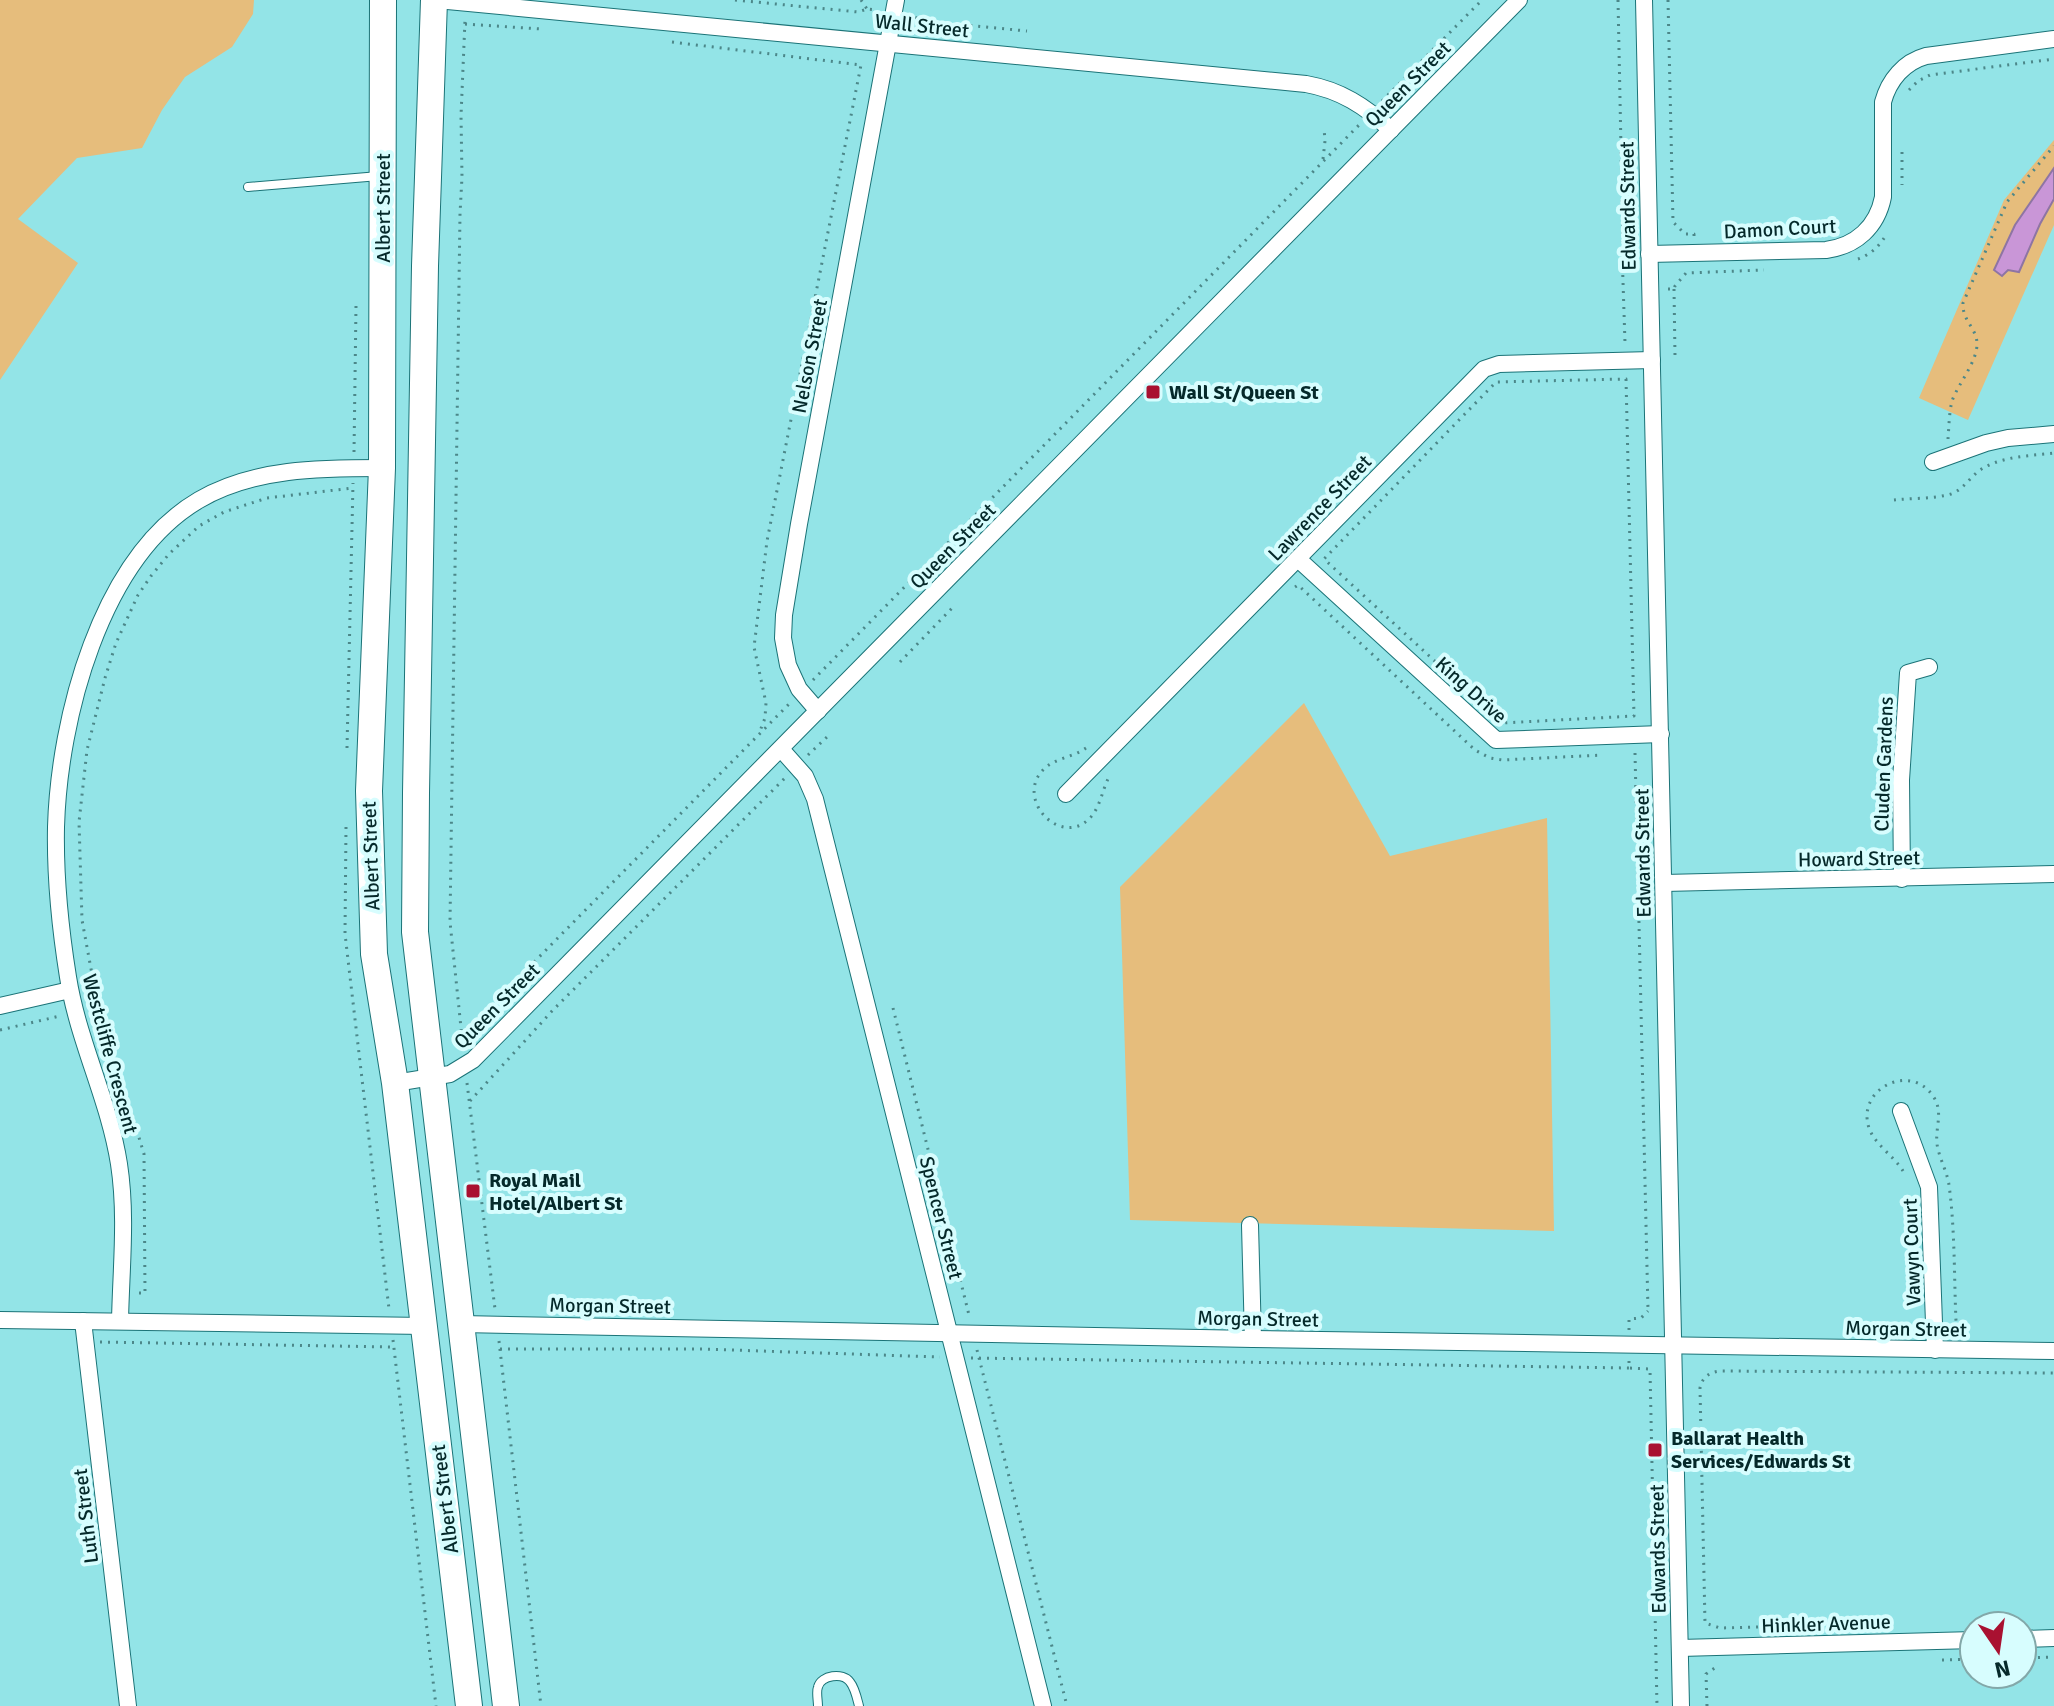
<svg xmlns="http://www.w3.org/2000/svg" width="2054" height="1706" font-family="Signika,sans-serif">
	<rect width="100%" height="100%" fill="#93e4e7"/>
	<!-- green -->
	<g fill="#e6bd7c">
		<polygon points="0,0 254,0 253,14 232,47 185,77 162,110 142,148 77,158 18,219 78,263 0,380"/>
		<polygon points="2054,140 2054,225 1968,420 1919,398 2004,200"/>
		<polygon points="1304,703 1390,856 1547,818 1554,1231 1130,1220 1120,887"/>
	</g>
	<!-- water -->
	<polygon fill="#c996d7" stroke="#8e75a3" stroke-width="2" points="2054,168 2054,199 2040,224 2019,272 2008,270 2002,276 1994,270 2015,225"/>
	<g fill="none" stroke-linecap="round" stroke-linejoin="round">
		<defs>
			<g id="service">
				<polyline points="248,187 379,176"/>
				<path d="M818 1706C818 1700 816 1692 818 1687 821 1675 843 1672 850 1682 855 1688 857 1698 859 1706"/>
			</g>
			<g id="minor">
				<path d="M437 0 1306 84C1340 90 1365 106 1391 130"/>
				<polyline points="1644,0 1681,1706"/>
				<path d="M1649 254 1826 250C1856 246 1877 227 1883 197V102C1889 80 1904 62 1926 56L2054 39"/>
				<polyline points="1933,462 1986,443 2008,438 2054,434"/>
				<polyline points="1298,559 1496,740 1661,734"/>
				<polyline points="818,711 799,689 788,665 783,638 784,615 799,524 896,0"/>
				<polyline points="781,749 805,776 815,799 1043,1706"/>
				<polyline points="1066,794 1484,369 1499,364 1652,360"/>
				<polyline points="1902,879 1901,780 1908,673 1929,667"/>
				<polyline points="1664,883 2054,874"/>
				<polyline points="0,1006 70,990"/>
				<polyline points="395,1083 450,1074 473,1060 1519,0"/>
				<polyline points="1901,1111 1929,1187 1935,1350"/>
				<polyline points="1250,1225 1253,1339"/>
				<polyline points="0,1320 425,1326"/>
				<polyline points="83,1321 128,1706"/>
				<path d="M120 1321C121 1269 127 1216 119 1164 109 1100 78 1041 68 977 60 927 55 877 56 827 59 720 100 558 199 500 254 468 320 468 382 468"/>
				<polyline points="461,1324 1253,1339 2054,1351"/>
				<polyline points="2022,1639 2054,1638"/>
				<polyline points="1680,1648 1974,1640"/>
			</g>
			<g id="trunk">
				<polyline points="383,0 382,468 369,791 374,954 395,1083 469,1706"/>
				<polyline points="434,0 425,266 416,793 415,932 506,1706"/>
			</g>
		</defs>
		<!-- service casing -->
		<use href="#service" stroke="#1b7377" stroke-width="10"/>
		<!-- minor casing -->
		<use href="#minor" stroke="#1b7377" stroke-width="18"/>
		<!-- trunk casing -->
		<use href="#trunk" stroke="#1b7377" stroke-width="28"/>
		<!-- path -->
		<g stroke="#4c8789" stroke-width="3" stroke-dasharray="2 6" stroke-linecap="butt">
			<polyline points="735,0 858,12 867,9 877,10"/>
			<polyline points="861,0 867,9"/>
			<polyline points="1618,0 1623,247"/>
			<polyline points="1668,0 1673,222 1685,234 1694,234 1694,237"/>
			<polyline points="908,14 923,21 1027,31"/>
			<polyline points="465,24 541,29"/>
			<polyline points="672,42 861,65 767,541 754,647 766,703 765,718 760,731"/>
			<polyline points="1909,90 1918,81 1930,75 2054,59"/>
			<polyline points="1382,101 1482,0"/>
			<polyline points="1902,152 1902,185"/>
			<polyline points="1323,159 1325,141 1324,128"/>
			<polyline points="1622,251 1625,343"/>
			<path d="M1858 259C1870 255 1881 245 1887 233"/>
			<polyline points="1668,289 1674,289 1675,286 1686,273 1764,270"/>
			<polyline points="1674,289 1675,356"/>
			<polygon points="1626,379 1634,716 1502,723 1324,559 1496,382"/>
			<path d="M1948 439C1949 427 1949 413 1952 401 1958 384 1977 362 1977 344 1977 328 1962 321 1963 303L2007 202 2054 146"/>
			<polyline points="354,452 356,306"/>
			<path d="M1894 500C1912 498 1933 499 1951 494 1963 490 1970 477 1980 470 2002 456 2029 456 2054 453"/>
			<polyline points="1295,587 1298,585 1475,750 1490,758 1502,760 1603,755"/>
			<polyline points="900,662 955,605"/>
			<polyline points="813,680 1360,124"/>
			<polyline points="347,748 353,483"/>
			<path d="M1086 748C1072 758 1053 758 1042 771 1016 800 1060 847 1089 819 1101 807 1102 789 1110 775"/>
			<polyline points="1635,753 1648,1310"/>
			<polyline points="808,755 827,737"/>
			<polyline points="346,827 345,934 389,1309"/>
			<polyline points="893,1008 969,1315"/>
			<polyline points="0,1030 60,1016"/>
			<polyline points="461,1036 790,703"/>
			<polyline points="463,1047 450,922 460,214 462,177 461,116 465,20"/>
			<polyline points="467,1083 495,1309"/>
			<polyline points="470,1101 553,1010 786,777"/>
			<path d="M1903 1171C1894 1156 1875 1145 1869 1128 1856 1089 1910 1062 1933 1096 1944 1112 1935 1127 1937 1144 1939 1158 1947 1171 1949 1185 1955 1229 1954 1276 1956 1321"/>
			<polyline points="1911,1209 1914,1293"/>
			<polyline points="139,1293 145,1293 144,1154 96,996 82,920 79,822 87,750 105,678 116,643 138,595 151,576 169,554 199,526 224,512 267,498 353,488"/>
			<polyline points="1629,1330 1629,1319 1641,1318 1648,1311"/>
			<polyline points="393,1340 436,1706"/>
			<polyline points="499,1341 541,1706"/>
			<polyline points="100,1342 393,1347"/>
			<polyline points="500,1349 701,1349 940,1357"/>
			<polyline points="977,1350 1067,1706"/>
			<polyline points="971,1358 1629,1368"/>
			<polyline points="1629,1361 1629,1368 1650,1369 1657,1706"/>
			<polyline points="1974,1621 2022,1620"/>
			<path d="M1870 1624 1720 1628 1705 1623 1700 1388C1702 1377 1710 1372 1720 1371L2054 1373"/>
			<polyline points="2022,1658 2054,1657"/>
			<polyline points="1942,1660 1974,1659"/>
			<polyline points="1707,1706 1706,1674 1719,1665"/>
		</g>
		<!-- service -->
		<use href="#service" stroke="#fff" stroke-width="8"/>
		<!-- minor -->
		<use href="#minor" stroke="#fff" stroke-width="16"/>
		<!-- trunk -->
		<use href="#trunk" stroke="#fff" stroke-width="26"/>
	</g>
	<!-- markers -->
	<g fill="#a91131" stroke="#d7fdfe" stroke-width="3">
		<rect x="1145" y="384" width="16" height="16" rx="4"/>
		<rect x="465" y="1183" width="16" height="16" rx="4"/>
		<rect x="1647" y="1442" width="16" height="16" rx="4"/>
	</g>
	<g text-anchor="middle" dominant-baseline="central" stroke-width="8" stroke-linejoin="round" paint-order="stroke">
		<!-- street labels -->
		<g font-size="20" fill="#05292a" stroke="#d7fdfe">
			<text transform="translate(922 26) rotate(6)">Wall Street</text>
			<text transform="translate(1408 84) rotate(-45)">Queen Street</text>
			<text transform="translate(1628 206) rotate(-91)">Edwards Street</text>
			<text transform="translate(383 208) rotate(-90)">Albert Street</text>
			<text transform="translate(1780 229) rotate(-3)">Damon Court</text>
			<text transform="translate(810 356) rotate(-79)">Nelson Street</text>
			<text transform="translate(1320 508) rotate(-46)">Lawrence Street</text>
			<text transform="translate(953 546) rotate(-45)">Queen Street</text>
			<text transform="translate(1471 690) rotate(42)">King Drive</text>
			<text transform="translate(1884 764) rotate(-88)">Cluden Gardens</text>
			<text transform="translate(1643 853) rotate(-91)">Edwards Street</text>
			<text transform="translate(371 856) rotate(-92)">Albert Street</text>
			<text transform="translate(1859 859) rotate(-1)">Howard Street</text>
			<text transform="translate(497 1006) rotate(-45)">Queen Street</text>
			<text transform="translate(110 1054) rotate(75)">Westcliffe Crescent</text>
			<text transform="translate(941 1218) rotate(76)">Spencer Street</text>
			<text transform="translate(1912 1252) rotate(-92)">Vawyn Court</text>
			<text transform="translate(610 1306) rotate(1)">Morgan Street</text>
			<text transform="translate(1258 1319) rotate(1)">Morgan Street</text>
			<text transform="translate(1906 1329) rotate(1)">Morgan Street</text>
			<text transform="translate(445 1499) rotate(-97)">Albert Street</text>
			<text transform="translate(86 1516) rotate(-97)">Luth Street</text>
			<text transform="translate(1658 1549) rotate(-91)">Edwards Street</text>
			<text transform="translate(1826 1624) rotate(-2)">Hinkler Avenue</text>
		</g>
		<!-- poi labels -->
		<g font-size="20" font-weight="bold" fill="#05292a" stroke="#d7fdfe" text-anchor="start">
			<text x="1169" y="392">Wall St/Queen St</text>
			<text x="489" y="1180">Royal Mail<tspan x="489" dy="23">Hotel/Albert St</tspan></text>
			<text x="1671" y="1438">Ballarat Health<tspan x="1671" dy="23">Services/Edwards St</tspan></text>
		</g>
	</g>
	<!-- north arrow -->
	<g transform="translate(1998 1650) rotate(167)"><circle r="38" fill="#d7fdfe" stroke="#83a8a9" stroke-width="2"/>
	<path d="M0-6L14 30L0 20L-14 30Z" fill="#a91131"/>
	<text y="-12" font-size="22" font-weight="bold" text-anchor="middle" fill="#05292a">N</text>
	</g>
</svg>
